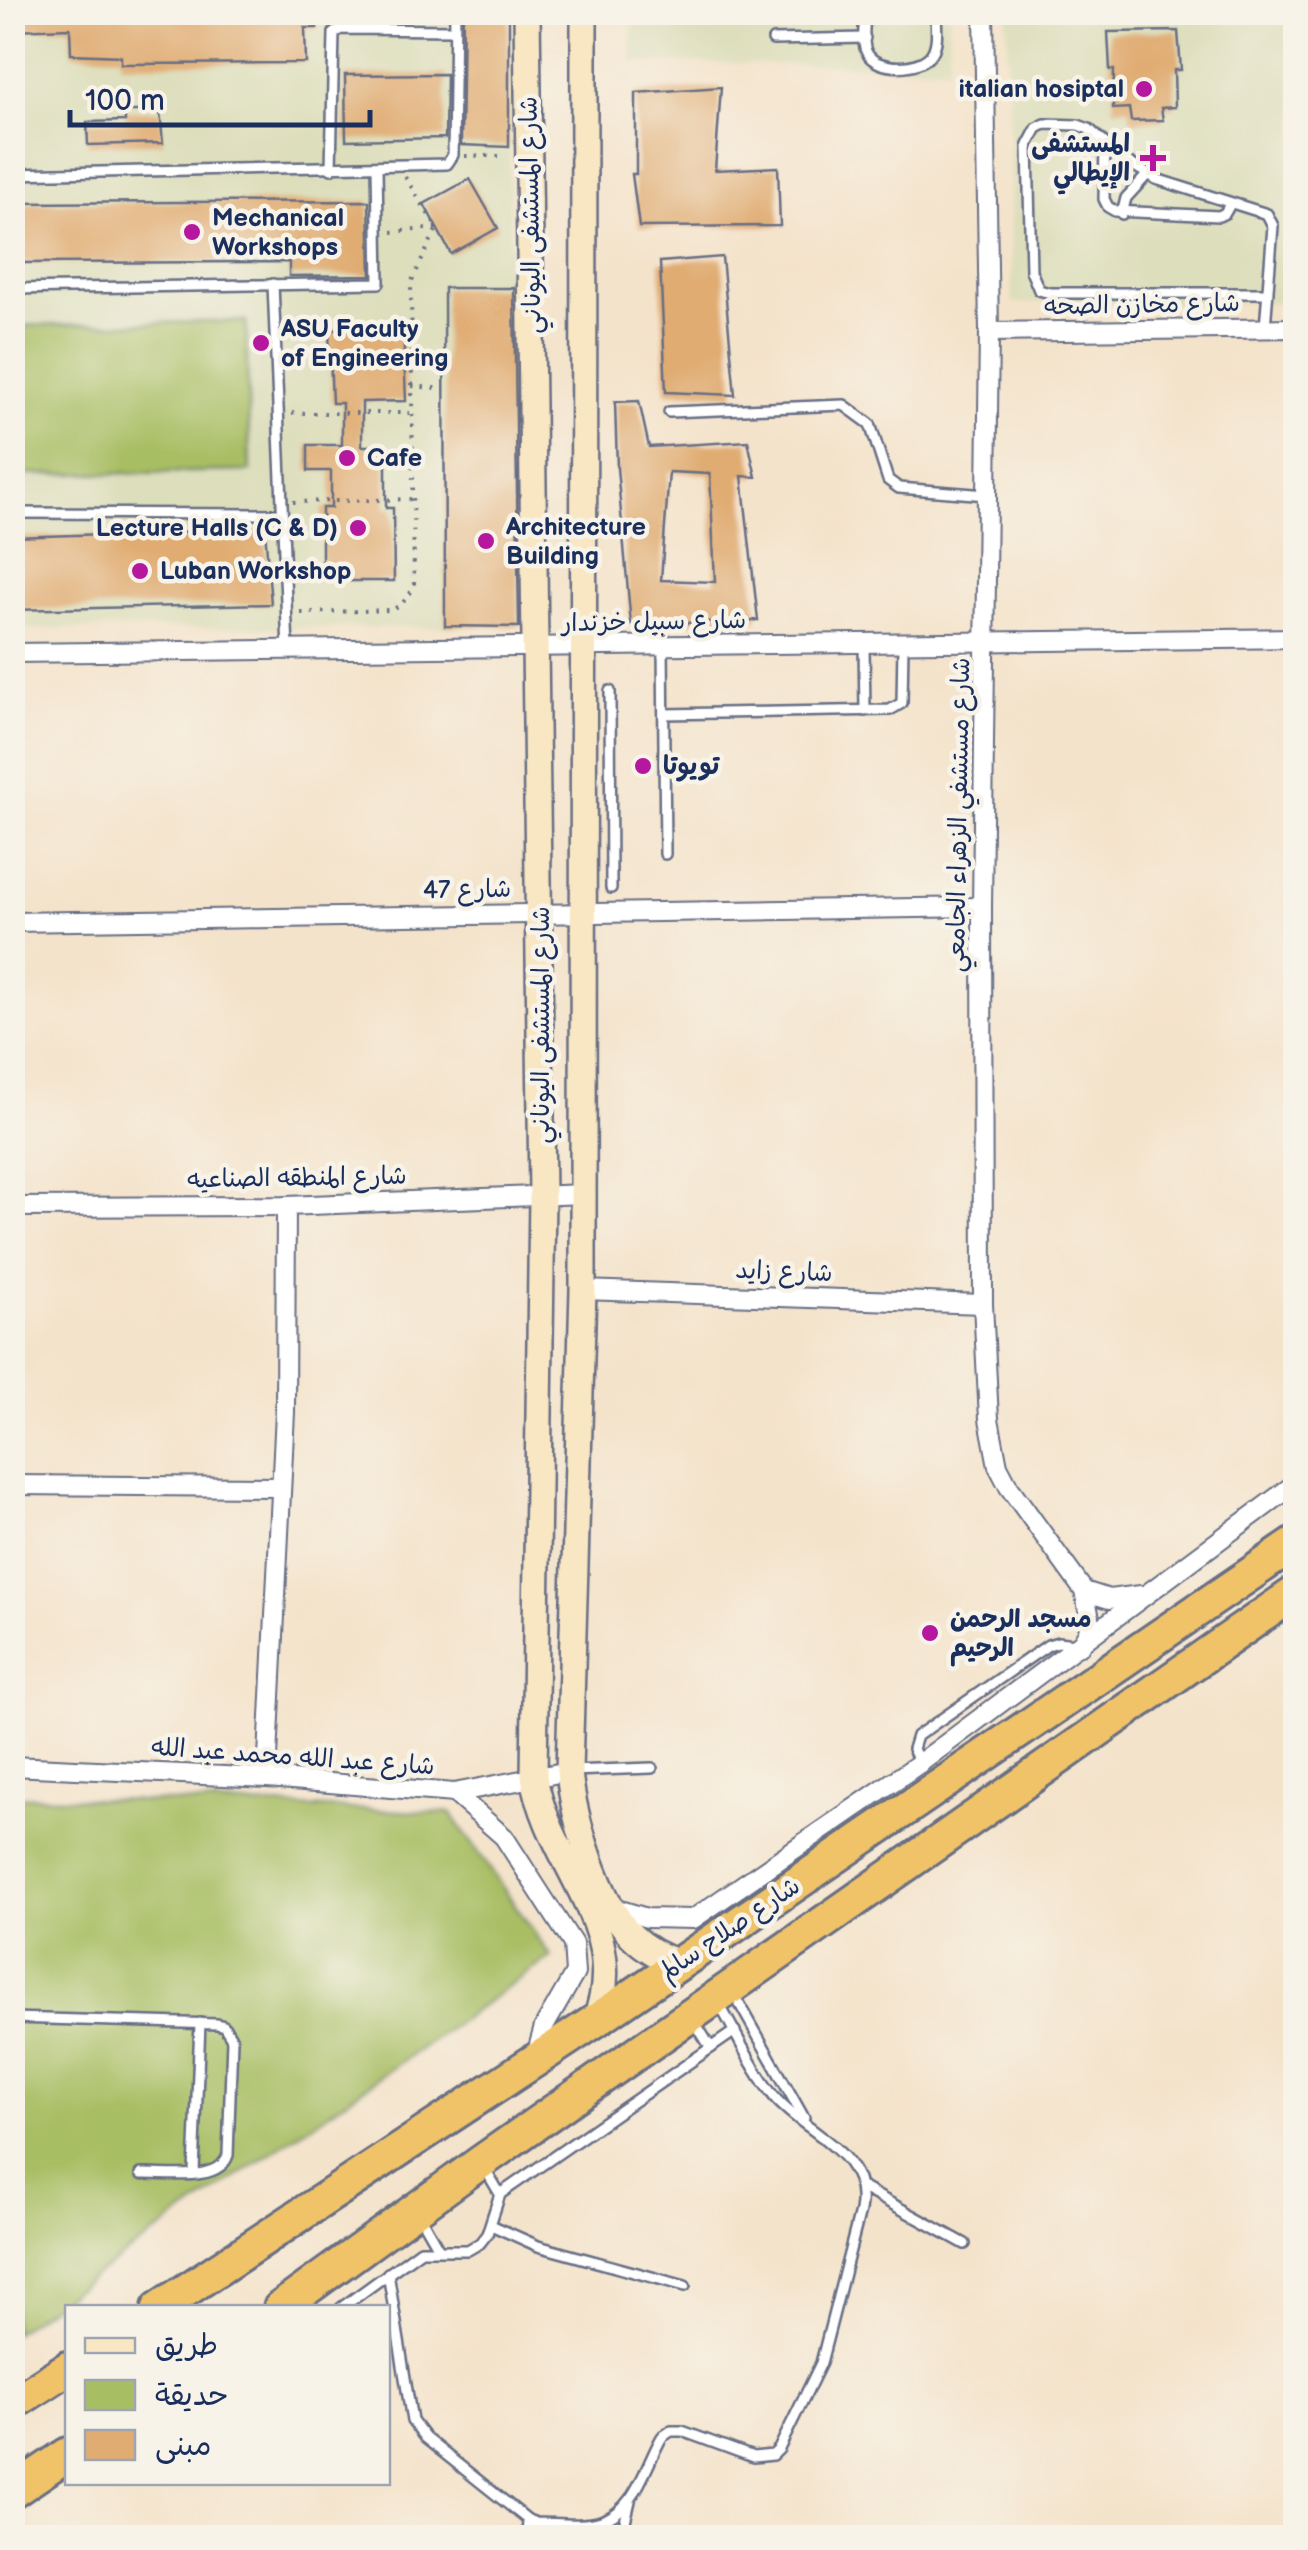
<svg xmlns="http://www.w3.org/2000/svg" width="1308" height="2550" font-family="'Balsamiq Sans','Playpen Sans Arabic',sans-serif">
	<rect width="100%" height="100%" fill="#f7f3e8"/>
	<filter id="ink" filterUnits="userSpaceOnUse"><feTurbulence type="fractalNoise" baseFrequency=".01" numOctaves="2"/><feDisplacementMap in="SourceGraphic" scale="20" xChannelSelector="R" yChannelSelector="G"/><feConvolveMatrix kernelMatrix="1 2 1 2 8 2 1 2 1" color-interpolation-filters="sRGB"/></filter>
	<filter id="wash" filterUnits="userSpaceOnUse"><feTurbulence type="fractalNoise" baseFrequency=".0048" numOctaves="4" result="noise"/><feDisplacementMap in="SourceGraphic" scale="40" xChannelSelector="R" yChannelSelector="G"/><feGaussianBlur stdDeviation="2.25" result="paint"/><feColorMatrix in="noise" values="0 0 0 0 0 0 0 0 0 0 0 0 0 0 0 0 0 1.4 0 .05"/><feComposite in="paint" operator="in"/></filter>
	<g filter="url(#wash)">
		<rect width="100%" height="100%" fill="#f4e3cb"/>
		<!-- built -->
		<g fill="#dddebc">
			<polygon points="12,13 509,13 513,627 13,629"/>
			<polygon points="631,13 949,13 949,67 632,62"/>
			<polygon points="1007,13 1295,13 1295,303 1012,303"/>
		</g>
		<!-- green -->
		<g fill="#a8be63" stroke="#627660" stroke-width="2.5">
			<polygon points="246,321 250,471 13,475 13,326"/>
			<polygon points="13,1796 451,1813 551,1957 13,2333"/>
		</g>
		<g id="blocks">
			<!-- building -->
			<g fill="#e0ac72" fill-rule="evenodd">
				<polygon points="12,12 317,12 317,28 305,28 306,63 121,64 121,56 71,54 70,28 12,30"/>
				<polygon points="463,12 509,12 509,147 461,145"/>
				<polygon points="1178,31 1181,70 1174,70 1175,107 1161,108 1163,120 1131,121 1129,108 1113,109 1114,70 1110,70 1108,32"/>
				<polygon points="446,74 445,138 346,140 345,75"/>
				<polygon points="721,87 715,170 778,167 780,226 639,227 632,174 636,174 636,93"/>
				<polygon points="125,111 160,111 163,143 88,145 87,122 125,121"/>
				<polygon points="470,179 498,228 451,254 424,204"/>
				<polygon points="369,201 371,275 289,276 289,262 12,263 12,203"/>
				<polygon points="722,257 735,395 666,392 660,262"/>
				<polygon points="444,288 514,288 519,627 445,626"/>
				<polygon points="403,328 406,401 362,402 362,446 386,446 386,508 393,508 394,581 322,581 322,508 331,508 331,471 308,471 308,445 342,445 342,403 332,403 329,330"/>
				<path d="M639 401 649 447 748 441 756 477 742 476 758 620 631 625 617 468 615 402ZM669 472 710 474 715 582 661 580Z"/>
				<polygon points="265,529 271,604 12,610 12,537"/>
			</g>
		</g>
	</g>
	<g filter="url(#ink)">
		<use href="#blocks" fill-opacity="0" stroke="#676e84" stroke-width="2.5"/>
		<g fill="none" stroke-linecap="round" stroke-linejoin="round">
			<defs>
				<g id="lane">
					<path d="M865 12C865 24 861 43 867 53 877 72 922 70 932 53 939 42 936 25 936 12"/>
					<polyline points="773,40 865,38"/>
					<polyline points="1105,144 1104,199 1108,207 1115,211 1219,216 1225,213 1230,204"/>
					<polyline points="331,169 334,33 341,29 454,30"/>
					<polyline points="12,174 447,164 453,155 455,12"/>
					<polyline points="1122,214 1126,198 1148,174"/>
					<polyline points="273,284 288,650"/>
					<polyline points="12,289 379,283 377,167"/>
					<polyline points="1265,328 1273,226 1267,214 1156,179 1121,158 1089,129 1078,125 1045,124 1037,128 1028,145 1031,271 1039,290 1050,293 1268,293"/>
					<polyline points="669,412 844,405 870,424 888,480 899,488 987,495"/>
					<polyline points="12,513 280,514"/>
					<polyline points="864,645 865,711"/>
					<polyline points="663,646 665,854"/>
					<polyline points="610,691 611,888"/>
					<polyline points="664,714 890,710 902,703 903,644"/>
					<polyline points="920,1763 913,1749 917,1736 1048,1645 1058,1642 1075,1644"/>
					<polyline points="570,1771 652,1768"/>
					<polyline points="733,1992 804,2118"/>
					<path d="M12 2018 217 2024 224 2026 232 2039 228 2155C219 2183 166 2173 141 2174"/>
					<polyline points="694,2021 711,2048"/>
					<polyline points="484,2167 500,2194"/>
					<polyline points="194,2172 200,2023"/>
					<polyline points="863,2188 965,2244"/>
					<polyline points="419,2215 438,2248"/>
					<polyline points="491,2225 538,2246 685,2286"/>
					<path d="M388 2273 412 2421 425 2438 528 2520 536 2523C555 2523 583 2527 601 2521 636 2510 646 2464 662 2437L671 2431H682L753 2457 773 2455 779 2449 821 2363 860 2211C871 2154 807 2134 776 2099 753 2072 737 2034 719 2004"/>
					<polyline points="341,2308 421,2250 468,2250 480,2243 487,2234 500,2194 735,2031"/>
					<polyline points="527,2538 528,2520"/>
					<polyline points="621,2538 630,2501"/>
				</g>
				<g id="street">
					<polyline points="984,12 989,332 982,907 983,1304 989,1419 998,1466 1009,1487 1084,1591 1090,1618 1088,1632 1080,1646"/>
					<polyline points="989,332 1296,328"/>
					<polyline points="12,653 1296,638"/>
					<polyline points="12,922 982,907"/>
					<polyline points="12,1207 286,1206 584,1194"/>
					<polyline points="583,1290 983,1304"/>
					<polyline points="12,1485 280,1487"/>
					<polyline points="1084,1591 1109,1599 1141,1595"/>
					<polyline points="12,1766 267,1778 454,1793 569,1771"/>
					<polyline points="267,1778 285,1412 286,1206"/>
					<polyline points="454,1793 504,1837 573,1944 575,1973 544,2027 535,2059"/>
					<polyline points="614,1908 647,1918 693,1919 920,1763 1296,1483"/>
				</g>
				<g id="secondary">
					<path d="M527 12 542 1195 534 1776C548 1864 633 1929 595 2021"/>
					<path d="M584 12 583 1290 569 1771C573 1818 599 1903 632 1936 646 1950 661 1957 679 1963"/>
				</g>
				<g id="highway">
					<polyline points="159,2308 595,2021 1296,1543"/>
					<polyline points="280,2308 481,2162 1296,1592"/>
					<polyline points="12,2404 68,2368"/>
					<polyline points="12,2492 68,2454"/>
				</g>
			</defs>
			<!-- lane casing -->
			<use href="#lane" stroke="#676e84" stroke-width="14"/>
			<!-- street casing -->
			<use href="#street" stroke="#676e84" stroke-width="22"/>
			<!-- secondary casing -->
			<use href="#secondary" stroke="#676e84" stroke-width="30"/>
			<!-- highway casing -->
			<use href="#highway" stroke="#676e84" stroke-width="38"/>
			<!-- path -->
			<g stroke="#676e84" stroke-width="4" stroke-dasharray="2.5 8" stroke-linecap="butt">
				<polyline points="465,156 506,156"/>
				<polyline points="405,177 437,228"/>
				<polyline points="392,232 437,228"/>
				<polyline points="412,386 445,389"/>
				<polyline points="292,413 412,413"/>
				<polyline points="293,502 414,499"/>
				<polyline points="301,613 391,610 401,605 414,588 411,283 437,228"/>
			</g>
			<!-- lane -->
			<use href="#lane" stroke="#fff" stroke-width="9"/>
			<!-- street -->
			<use href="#street" stroke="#fff" stroke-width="18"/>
			<!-- secondary -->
			<use href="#secondary" stroke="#f9e7c3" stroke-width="25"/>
			<!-- highway -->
			<use href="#highway" stroke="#f1c369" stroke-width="32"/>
		</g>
	</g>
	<!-- markers -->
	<g fill="#b5179e" stroke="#f7f3e8" stroke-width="4">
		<circle cx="1144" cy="89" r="10"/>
		<path d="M1148 143h10v10h10v10h-10v10h-10v-10h-10v-10h10z"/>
		<circle cx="192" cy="232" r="10"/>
		<circle cx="261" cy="343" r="10"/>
		<circle cx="347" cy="458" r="10"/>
		<circle cx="358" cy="528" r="10"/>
		<circle cx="486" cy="541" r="10"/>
		<circle cx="140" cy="571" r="10"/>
		<circle cx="643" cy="766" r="10"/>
		<circle cx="930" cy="1633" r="10"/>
	</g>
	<g text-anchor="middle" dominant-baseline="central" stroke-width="9" stroke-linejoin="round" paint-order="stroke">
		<!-- poi labels -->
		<g font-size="25" font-weight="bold" fill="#1b2f5e" stroke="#f7f3e8" text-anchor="start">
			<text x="1124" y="89" text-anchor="end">italian hosiptal</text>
			<text x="1130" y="144" text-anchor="end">المستشفى<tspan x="1130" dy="29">الإيطالي</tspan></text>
			<text x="212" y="218">Mechanical<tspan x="212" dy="29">Workshops</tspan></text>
			<text x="281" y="329">ASU Faculty<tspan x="281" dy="29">of Engineering</tspan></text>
			<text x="367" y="458">Cafe</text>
			<text x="506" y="527">Architecture<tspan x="506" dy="29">Building</tspan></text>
			<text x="338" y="528" text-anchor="end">Lecture Halls (C &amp; D)</text>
			<text x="160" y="571">Luban Workshop</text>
			<text x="663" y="766">تويوتا</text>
			<text x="950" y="1619">مسجد الرحمن<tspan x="950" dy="29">الرحيم</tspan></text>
		</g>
		<!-- street labels -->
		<g font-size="25" fill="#1b2f5e" stroke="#f7f3e8">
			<text transform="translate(531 215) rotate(-91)">شارع المستشفى اليوناني</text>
			<text transform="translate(1142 305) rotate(-1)">شارع مخازن الصحه</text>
			<text transform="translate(654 622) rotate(-1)">شارع سبيل خزندار</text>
			<text transform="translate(959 815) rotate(-89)">شارع مستشفي الزهراء الجامعي</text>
			<text transform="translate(467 890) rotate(-1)">شارع 47</text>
			<text transform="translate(541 1025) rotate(-90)">شارع المستشفى اليوناني</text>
			<text transform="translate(297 1178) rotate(-1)">شارع المنطقه الصناعيه</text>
			<text transform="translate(784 1272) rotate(2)">شارع زايد</text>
			<text transform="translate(293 1757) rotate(4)">شارع عبد الله محمد عبد الله</text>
			<text transform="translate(730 1929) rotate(-34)">شارع صلاح سالم</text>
		</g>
	</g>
	<!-- margin -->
	<rect width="1308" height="2550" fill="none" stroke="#f7f3e8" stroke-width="50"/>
	<!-- legend -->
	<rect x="65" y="2305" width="325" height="180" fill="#f7f3e8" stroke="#9fa5b1" stroke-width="2.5"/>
	<rect x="85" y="2338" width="50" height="15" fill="#f9e7c3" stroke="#9fa5b1" stroke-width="2.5"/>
	<text x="155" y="2355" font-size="30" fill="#1b2f5e">طريق</text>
	<rect x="85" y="2380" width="50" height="30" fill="#a8be63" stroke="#9fa5b1" stroke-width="2.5"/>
	<text x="155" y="2405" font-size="30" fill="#1b2f5e">حديقة</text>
	<rect x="85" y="2430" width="50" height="30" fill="#e0ac72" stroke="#9fa5b1" stroke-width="2.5"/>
	<text x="155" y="2455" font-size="30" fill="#1b2f5e">مبنى</text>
	<!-- scale -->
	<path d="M70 110v15h300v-15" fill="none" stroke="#1b2f5e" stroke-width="5"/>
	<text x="85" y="110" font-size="30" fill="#1b2f5e" stroke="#f7f3e8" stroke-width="8" paint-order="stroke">100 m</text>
</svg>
